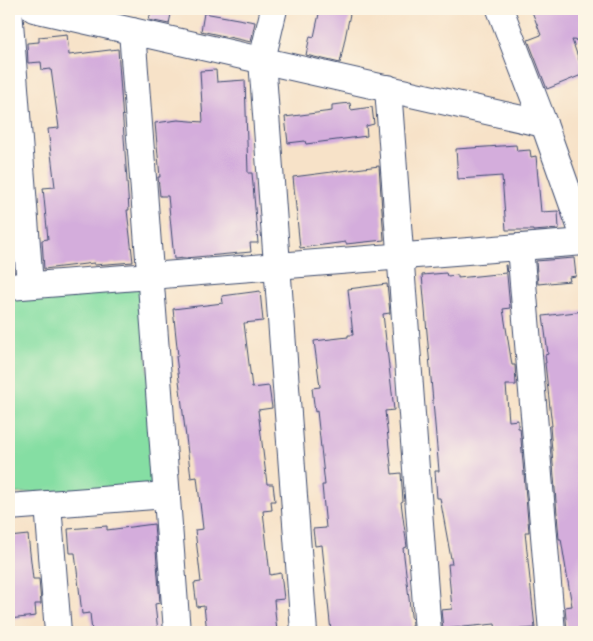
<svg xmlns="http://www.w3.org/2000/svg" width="593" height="641" font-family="'EB Garamond',serif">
	<rect width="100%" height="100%" fill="#fcf5e5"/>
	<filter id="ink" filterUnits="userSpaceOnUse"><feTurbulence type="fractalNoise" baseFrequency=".02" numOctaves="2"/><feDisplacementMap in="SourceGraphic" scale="10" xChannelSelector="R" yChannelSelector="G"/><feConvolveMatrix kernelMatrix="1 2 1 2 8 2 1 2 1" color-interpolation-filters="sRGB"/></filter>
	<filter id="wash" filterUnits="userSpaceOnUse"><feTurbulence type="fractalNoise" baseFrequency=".0096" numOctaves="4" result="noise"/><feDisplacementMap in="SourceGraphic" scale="20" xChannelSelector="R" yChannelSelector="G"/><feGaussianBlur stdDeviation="1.12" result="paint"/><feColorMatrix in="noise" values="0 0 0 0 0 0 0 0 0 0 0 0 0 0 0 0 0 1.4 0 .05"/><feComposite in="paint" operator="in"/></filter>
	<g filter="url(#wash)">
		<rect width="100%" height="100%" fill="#f7e2c8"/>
		<!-- green -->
		<polygon fill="#85dea3" stroke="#508680" points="143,288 155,485 9,494 9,297"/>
		<g id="blocks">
			<!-- building -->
			<g fill="#d4addc">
				<polygon points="320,9 351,9 340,63 306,55 310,36 314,37"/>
				<polygon points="531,9 584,9 584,41 572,40 584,74 547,89 528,40 541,35"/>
				<polygon points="151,11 171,14 169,24 149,20"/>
				<polygon points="204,13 255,22 251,42 201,31"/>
				<polygon points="67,34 69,55 118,49 129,210 127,210 133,262 94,265 94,263 44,269 42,240 48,239 43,188 55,187 48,129 59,128 51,69 42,70 41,62 28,63 27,43 39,42 39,37"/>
				<polygon points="216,70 217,82 245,80 248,173 252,173 258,243 250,243 251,252 174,259 168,196 160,196 158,177 160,177 155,123 178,120 203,122 200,71"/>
				<polygon points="350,103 351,110 372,107 374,124 366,126 367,136 306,144 305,141 288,143 285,117 332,111 332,105"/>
				<polygon points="516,145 517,151 530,150 531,157 536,156 541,212 558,211 559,229 533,231 533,230 506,230 502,176 458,179 456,149"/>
				<polygon points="379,166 384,240 346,244 346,242 300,248 293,177"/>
				<polygon points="9,247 12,247 14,272 9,272"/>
				<polygon points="574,258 576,276 569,277 570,281 538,284 536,261"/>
				<polygon points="505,265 506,265 510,308 503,309 512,365 515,365 516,385 506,385 509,421 518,420 518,428 520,428 529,532 525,532 535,628 496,631 495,624 443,629 441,610 452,609 448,564 452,564 440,498 437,498 435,471 439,471 422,275 446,273 447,276 458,275 458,278 506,273"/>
				<polygon points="387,284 390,313 383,314 394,410 385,411 392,474 401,473 403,501 401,502 407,547 403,548 413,632 331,632 322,545 315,546 313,529 326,528 322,485 325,485 317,411 315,412 312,388 320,387 314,341 348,337 348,335 353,335 348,289"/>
				<polygon points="260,291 263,321 244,323 252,388 269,386 272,408 258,410 267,484 273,484 275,501 271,501 272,510 263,511 270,575 281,573 284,599 274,600 277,632 207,632 204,606 197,607 194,583 201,582 195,530 203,529 197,477 191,478 176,356 178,356 173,309 223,303 222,296"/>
				<polygon points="584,311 584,630 567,631 565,607 572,606 561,539 559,539 550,426 552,426 545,363 546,363 545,355 548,354 543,316"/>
				<polygon points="154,524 160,603 155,604 158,632 92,632 90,613 82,614 75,553 70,553 68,529 107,526 107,530"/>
				<polygon points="28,535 33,579 39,579 41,604 35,604 36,616 9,619 9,537"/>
			</g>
		</g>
	</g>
	<g filter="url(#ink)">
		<use href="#blocks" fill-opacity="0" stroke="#3c4a6e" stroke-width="1"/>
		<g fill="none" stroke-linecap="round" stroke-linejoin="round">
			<defs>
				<g id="minor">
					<polyline points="9,9 30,285"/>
					<polyline points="34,9 544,124"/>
					<polyline points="274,9 262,60 304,632"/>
					<polyline points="500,9 544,124 584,237"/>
					<polyline points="132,31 177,632"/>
					<polyline points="388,88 428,632"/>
					<polyline points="520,247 552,632"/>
					<polyline points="9,287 584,242"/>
					<polyline points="48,504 58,632"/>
					<polyline points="9,507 167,495"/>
				</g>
			</defs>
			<!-- minor casing -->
			<use href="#minor" stroke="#3c4a6e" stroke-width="28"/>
			<!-- minor -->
			<use href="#minor" stroke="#fff" stroke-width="26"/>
		</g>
	</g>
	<!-- margin -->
	<rect width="593" height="641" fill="none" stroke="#fcf5e5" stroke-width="30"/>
</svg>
